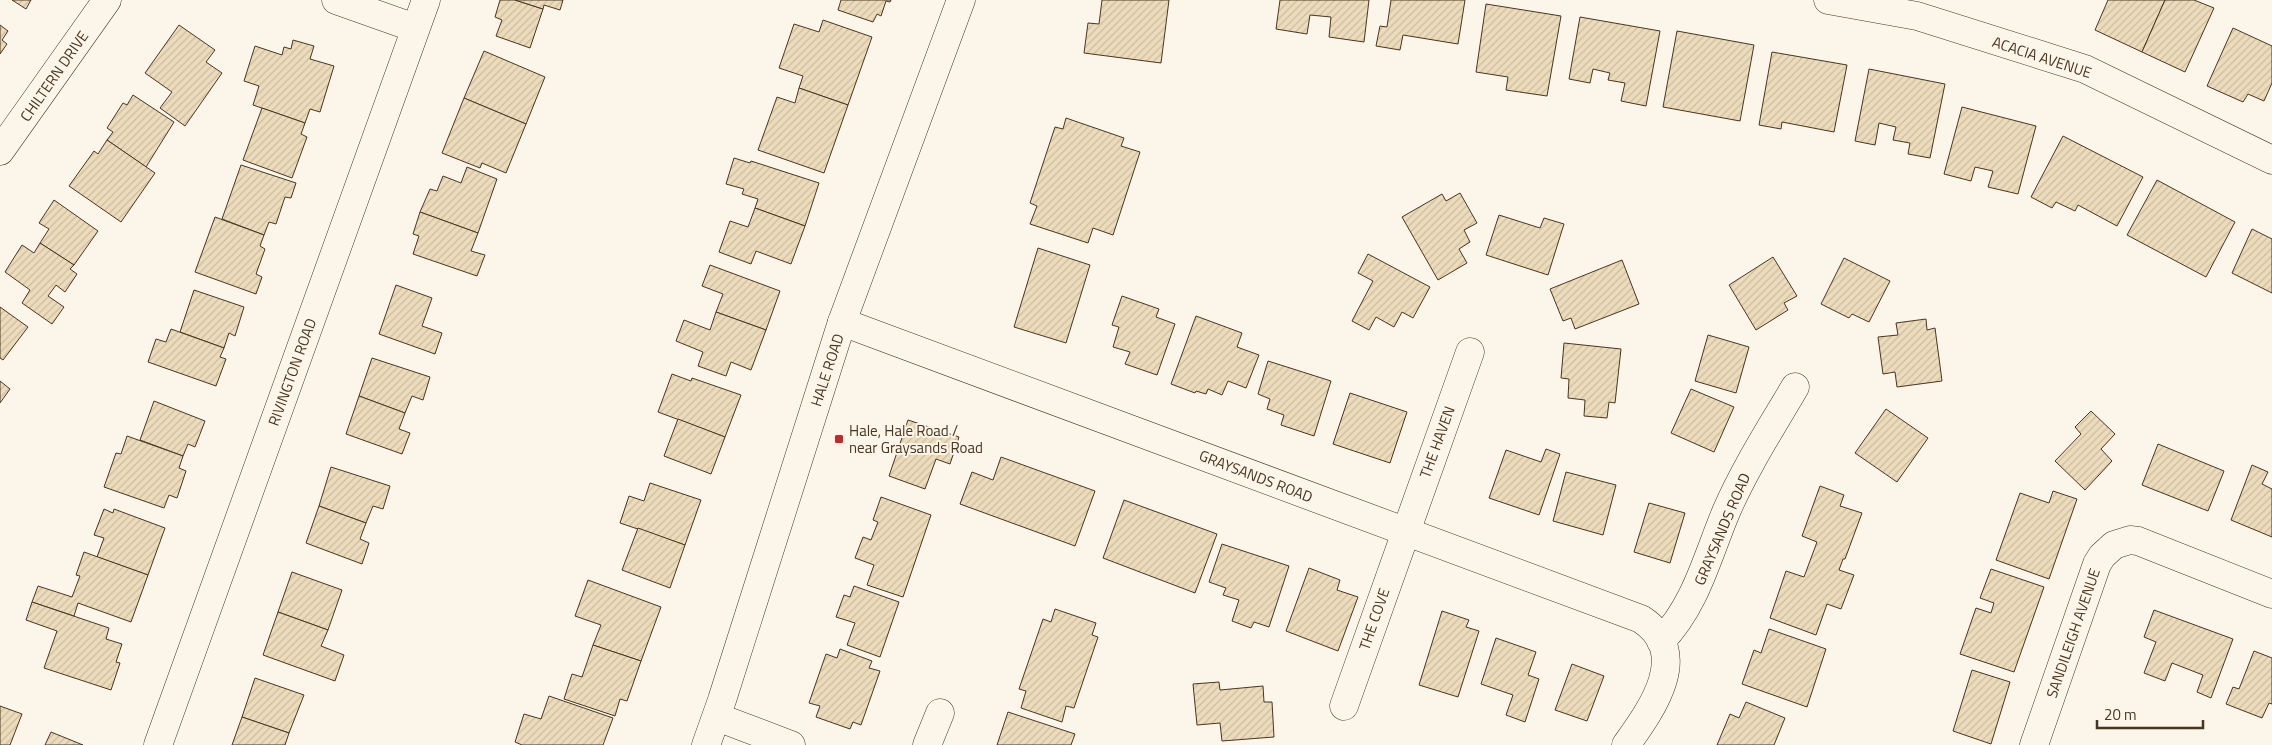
<svg xmlns="http://www.w3.org/2000/svg" width="2272" height="745" font-family="'Titillium Web',sans-serif">
	<defs>
		<pattern id="building-hatch" width="6" height="6" patternUnits="userSpaceOnUse" patternTransform="scale(1.25)"><rect width="6" height="6" fill="#ecdcbc"/><path d="M-1 1l2-2M0 6l6-6M5 7l2-2" fill="none" stroke="#ccbda1"/></pattern>
	</defs>
	<rect width="100%" height="100%" fill="#fbf6e9"/>
	<!-- building -->
	<g fill="url(#building-hatch)" stroke="#4a3520">
		<polygon points="12,0 31,0 26,9"/>
		<polygon points="500,0 515,0 543,9 530,48 496,36 502,20 495,17"/>
		<polygon points="515,0 563,0 560,10 544,5 543,9"/>
		<polygon points="841,0 891,0 890,2 886,1 881,16 877,14 873,22 838,10"/>
		<polygon points="1102,0 1169,0 1161,63 1084,53 1088,23 1099,24"/>
		<polygon points="1280,0 1369,0 1364,42 1329,37 1331,17 1310,15 1307,34 1276,29"/>
		<polygon points="1391,0 1465,0 1458,44 1403,35 1400,50 1376,46 1380,26 1387,27"/>
		<polygon points="2108,0 2165,0 2142,52 2095,30"/>
		<polygon points="2165,0 2194,0 2214,8 2185,72 2142,52"/>
		<polygon points="1486,4 1561,16 1547,96 1506,90 1508,77 1476,72"/>
		<polygon points="1580,17 1660,31 1646,106 1621,101 1625,83 1608,80 1610,73 1593,69 1590,83 1569,79"/>
		<polygon points="823,20 872,37 848,105 799,88 803,76 779,68 794,24 819,32"/>
		<polygon points="0,25 8,31 2,40 7,44 0,54"/>
		<polygon points="179,25 215,50 206,62 222,73 185,126 160,108 172,92 145,73"/>
		<polygon points="2233,28 2272,46 2272,83 2264,101 2248,94 2243,102 2207,86"/>
		<polygon points="1677,31 1754,45 1740,121 1663,107"/>
		<polygon points="293,40 314,46 310,59 334,66 320,112 310,109 305,123 253,105 259,86 244,81 255,46 282,55 284,47 291,49"/>
		<polygon points="484,51 545,77 526,124 464,98"/>
		<polygon points="1772,52 1847,65 1834,132 1782,122 1781,129 1759,125"/>
		<polygon points="1869,69 1945,84 1930,158 1908,154 1910,143 1893,140 1896,127 1879,123 1875,145 1855,141"/>
		<polygon points="799,88 848,105 824,173 758,150 777,97 795,103"/>
		<polygon points="133,95 174,122 146,167 107,140 113,132 107,128 123,103 127,105"/>
		<polygon points="464,98 526,124 506,173 482,163 480,168 442,153"/>
		<polygon points="1962,107 2036,126 2018,194 1988,187 1993,171 1975,167 1971,181 1944,174"/>
		<polygon points="262,108 305,123 301,134 307,137 292,178 243,160"/>
		<polygon points="1066,118 1124,138 1121,146 1140,152 1113,235 1093,228 1088,243 1030,224 1037,206 1030,203 1055,127 1063,129"/>
		<polygon points="2063,136 2143,177 2117,226 2078,205 2075,211 2056,202 2052,208 2031,197"/>
		<polygon points="107,140 155,173 121,222 69,186 94,151 98,154"/>
		<polygon points="734,158 750,163 751,161 819,183 805,226 755,208 758,199 742,194 744,189 726,184"/>
		<polygon points="241,165 296,183 291,198 285,197 276,224 269,222 264,235 222,219"/>
		<polygon points="467,167 497,179 478,233 420,212 430,189 437,191 443,176 461,183"/>
		<polygon points="2157,180 2235,222 2206,277 2127,235"/>
		<polygon points="1460,193 1477,223 1464,230 1470,242 1459,249 1467,263 1438,280 1402,217 1442,194 1446,201"/>
		<polygon points="54,200 98,231 74,265 40,243 49,229 39,223"/>
		<polygon points="755,208 805,226 791,264 756,251 751,264 719,252 730,221 748,227"/>
		<polygon points="420,212 478,233 471,251 485,255 477,276 413,254 419,236 413,234"/>
		<polygon points="1499,215 1540,228 1544,218 1564,224 1548,275 1486,255"/>
		<polygon points="215,217 264,235 260,246 265,249 256,274 262,277 256,294 195,272"/>
		<polygon points="2252,229 2272,239 2272,293 2232,273"/>
		<polygon points="40,243 74,265 70,269 77,274 65,292 56,285 48,296 64,307 52,324 22,303 30,290 5,272 22,245 34,253"/>
		<polygon points="1038,248 1090,265 1066,343 1014,327"/>
		<polygon points="1368,254 1430,287 1413,318 1402,312 1394,327 1376,317 1369,330 1352,321 1373,281 1358,273"/>
		<polygon points="1773,257 1797,296 1784,303 1788,310 1756,330 1729,285"/>
		<polygon points="1844,258 1890,281 1869,322 1852,314 1849,318 1821,304"/>
		<polygon points="1622,260 1639,304 1575,329 1571,318 1563,321 1550,289"/>
		<polygon points="710,265 780,291 766,330 716,312 723,294 702,286"/>
		<polygon points="396,285 432,298 422,326 442,333 435,354 379,334"/>
		<polygon points="194,290 244,307 235,336 229,333 224,348 180,332"/>
		<polygon points="1122,296 1159,309 1156,317 1175,324 1157,375 1125,364 1130,352 1113,347 1119,327 1112,325"/>
		<polygon points="0,307 28,327 3,360 0,358"/>
		<polygon points="716,312 766,330 751,370 731,362 726,376 698,366 703,352 676,341 684,320 710,330"/>
		<polygon points="1196,316 1242,333 1237,347 1259,355 1246,388 1228,381 1222,395 1208,389 1206,394 1196,391 1195,393 1171,384"/>
		<polygon points="1926,319 1927,330 1935,328 1942,381 1897,387 1895,372 1883,374 1878,337 1898,335 1896,323"/>
		<polygon points="171,329 224,348 220,357 226,359 216,386 148,362 156,339 166,342"/>
		<polygon points="1708,335 1749,347 1736,393 1695,381"/>
		<polygon points="1564,343 1621,349 1615,403 1609,402 1607,418 1584,416 1585,400 1568,398 1569,379 1561,378"/>
		<polygon points="372,358 430,377 423,400 412,396 405,413 359,396"/>
		<polygon points="1268,361 1331,381 1314,436 1281,425 1284,415 1267,409 1270,399 1258,394"/>
		<polygon points="672,374 691,381 692,378 741,395 725,437 658,412"/>
		<polygon points="0,381 10,389 0,403"/>
		<polygon points="1691,389 1734,407 1714,452 1671,433"/>
		<polygon points="1350,393 1407,412 1390,463 1333,444"/>
		<polygon points="359,396 405,413 399,429 410,433 402,454 346,434"/>
		<polygon points="154,401 205,421 195,447 188,444 183,456 140,440"/>
		<polygon points="1886,409 1928,438 1897,482 1855,453"/>
		<polygon points="2091,411 2115,434 2101,449 2112,461 2085,490 2055,461 2081,434 2075,427"/>
		<polygon points="678,419 725,437 711,474 664,456"/>
		<polygon points="908,420 959,437 950,464 936,459 925,489 889,476"/>
		<polygon points="127,436 183,456 179,468 186,471 177,498 169,495 164,508 104,487 116,453 121,454"/>
		<polygon points="2158,444 2224,471 2208,511 2142,485"/>
		<polygon points="1546,449 1560,454 1539,515 1489,498 1506,450 1541,462"/>
		<polygon points="1001,457 1095,491 1075,546 960,504 972,472 993,480"/>
		<polygon points="2252,465 2268,472 2262,484 2272,489 2272,537 2231,520"/>
		<polygon points="331,467 390,486 383,509 373,506 366,523 319,506"/>
		<polygon points="1566,472 1616,485 1603,535 1553,521"/>
		<polygon points="650,483 701,500 685,545 620,523 629,496 644,501"/>
		<polygon points="1820,486 1844,495 1840,506 1862,513 1845,559 1843,559 1839,570 1854,575 1841,609 1827,604 1816,635 1770,618 1786,571 1804,577 1817,542 1802,536"/>
		<polygon points="2053,491 2077,499 2049,579 1996,560 2020,493 2049,503"/>
		<polygon points="881,497 931,515 903,597 867,585 874,565 855,558 863,537 871,540 878,522 873,520"/>
		<polygon points="1124,500 1217,534 1195,593 1103,558"/>
		<polygon points="1649,503 1685,513 1670,563 1634,552"/>
		<polygon points="319,506 366,523 360,539 369,543 362,564 306,543"/>
		<polygon points="104,509 113,513 114,509 165,528 148,575 97,557 104,538 94,535"/>
		<polygon points="638,528 685,545 670,588 622,570"/>
		<polygon points="1222,544 1289,566 1269,627 1254,622 1251,628 1232,621 1239,600 1223,595 1226,588 1209,582"/>
		<polygon points="84,552 148,575 131,622 78,603 74,616 32,602 38,586 72,597 80,576 76,575"/>
		<polygon points="1309,568 1340,580 1337,590 1358,597 1338,651 1286,631"/>
		<polygon points="1991,569 2044,587 2014,672 1960,654 1976,608 1991,613 1994,603 1980,598"/>
		<polygon points="292,572 342,590 328,630 278,612"/>
		<polygon points="588,580 661,607 641,661 593,645 601,625 575,616"/>
		<polygon points="854,586 899,602 880,657 847,645 855,623 836,617 844,595 850,597"/>
		<polygon points="32,602 109,628 106,639 122,644 116,662 120,663 111,690 44,668 57,631 26,620"/>
		<polygon points="1055,609 1096,623 1092,635 1098,637 1074,708 1066,706 1062,722 1021,708 1026,691 1019,689 1043,619 1051,622"/>
		<polygon points="2154,610 2233,639 2211,698 2197,692 2203,675 2172,663 2165,681 2144,673 2156,642 2144,637"/>
		<polygon points="1442,611 1469,620 1466,627 1479,631 1458,697 1419,685"/>
		<polygon points="278,612 328,630 321,646 344,655 335,681 263,655"/>
		<polygon points="1769,629 1826,649 1807,707 1742,684 1754,650 1761,653"/>
		<polygon points="1496,638 1536,652 1528,675 1539,679 1525,722 1506,715 1513,695 1481,684"/>
		<polygon points="593,645 641,661 627,701 620,699 615,716 564,699 572,674 582,677"/>
		<polygon points="840,649 872,661 869,668 880,671 861,725 853,722 850,729 816,717 820,706 809,703 826,654 837,658"/>
		<polygon points="2254,651 2272,658 2272,704 2269,703 2262,718 2226,704 2233,687 2239,689"/>
		<polygon points="1572,664 1604,676 1587,721 1555,710"/>
		<polygon points="1972,670 2010,682 1991,744 1953,731"/>
		<polygon points="255,678 304,695 289,733 242,717"/>
		<polygon points="1219,682 1220,690 1263,686 1264,702 1272,702 1274,737 1222,741 1220,723 1197,725 1193,684"/>
		<polygon points="549,696 613,718 603,745 522,745 515,742 524,714 541,719"/>
		<polygon points="1746,702 1785,718 1774,745 1717,745 1730,714 1739,718"/>
		<polygon points="0,706 22,714 10,745 0,745"/>
		<polygon points="1008,712 1075,734 1071,745 997,745"/>
		<polygon points="242,717 289,733 285,745 232,745"/>
		<polygon points="51,732 83,745 45,745"/>
	</g>
	<g fill="none" stroke-linecap="round" stroke-linejoin="round">
		<defs>
			<g id="minor">
				<polyline points="336,0 415,28"/>
				<polyline points="1828,0 1917,16 2085,69 2272,160"/>
				<polyline points="0,151 107,0"/>
				<path d="M842 322 1641 619C1693 653 1651 710 1626 745"/>
				<path d="M1661 641C1696 605 1707 557 1726 512 1745 468 1771 428 1795 387"/>
				<polyline points="1344,706 1470,352"/>
				<polyline points="717,717 791,745"/>
				<polyline points="158,745 426,0"/>
				<polyline points="927,745 940,713"/>
				<polyline points="2034,745 2097,564 2102,556 2114,545 2130,540 2138,541 2272,594"/>
			</g>
			<polyline id="major" points="706,745 722,700 842,322 961,0"/>
		</defs>
		<!-- minor casing -->
		<use href="#minor" stroke="#4a3520" stroke-width="29"/>
		<!-- major casing -->
		<use href="#major" stroke="#4a3520" stroke-width="29"/>
		<!-- minor -->
		<use href="#minor" stroke="#fbf6e9" stroke-width="28"/>
		<!-- major -->
		<use href="#major" stroke="#fbf6e9" stroke-width="28"/>
	</g>
	<!-- markers -->
	<rect fill="#c62828" stroke="#fbf6e9" stroke-width="2" x="834" y="434" width="10" height="10" rx="2.5"/>
	<g text-anchor="middle" dominant-baseline="central" stroke-width="4" stroke-linejoin="round" paint-order="stroke">
		<!-- street labels -->
		<g font-size="15" fill="#4a3520" stroke="#fbf6e9">
			<text transform="translate(2042 57) rotate(18)">ACACIA AVENUE</text>
			<text transform="translate(54 76) rotate(-55)">CHILTERN DRIVE</text>
			<text transform="translate(827 370) rotate(-72)">HALE ROAD</text>
			<text transform="translate(292 372) rotate(-70)">RIVINGTON ROAD</text>
			<text transform="translate(1437 442) rotate(-70)">THE HAVEN</text>
			<text transform="translate(1256 476) rotate(21)">GRAYSANDS ROAD</text>
			<text transform="translate(1722 529) rotate(-67)">GRAYSANDS ROAD</text>
			<text transform="translate(1374 619) rotate(-71)">THE COVE</text>
			<text transform="translate(2073 633) rotate(-71)">SANDILEIGH AVENUE</text>
		</g>
		<!-- poi labels -->
		<g font-size="15" fill="#4a3520" stroke="#fbf6e9" text-anchor="start">
			<text x="849" y="430">Hale, Hale Road /<tspan x="849" dy="17">near Graysands Road</tspan></text>
		</g>
	</g>
	<!-- scale -->
	<path d="M2097 720v8h106v-8" fill="none" stroke="#4a3520" stroke-width="2.5"/>
	<text x="2104" y="720" font-size="15" fill="#4a3520" stroke="#fbf6e9" stroke-width="4" paint-order="stroke">20 m</text>
</svg>
